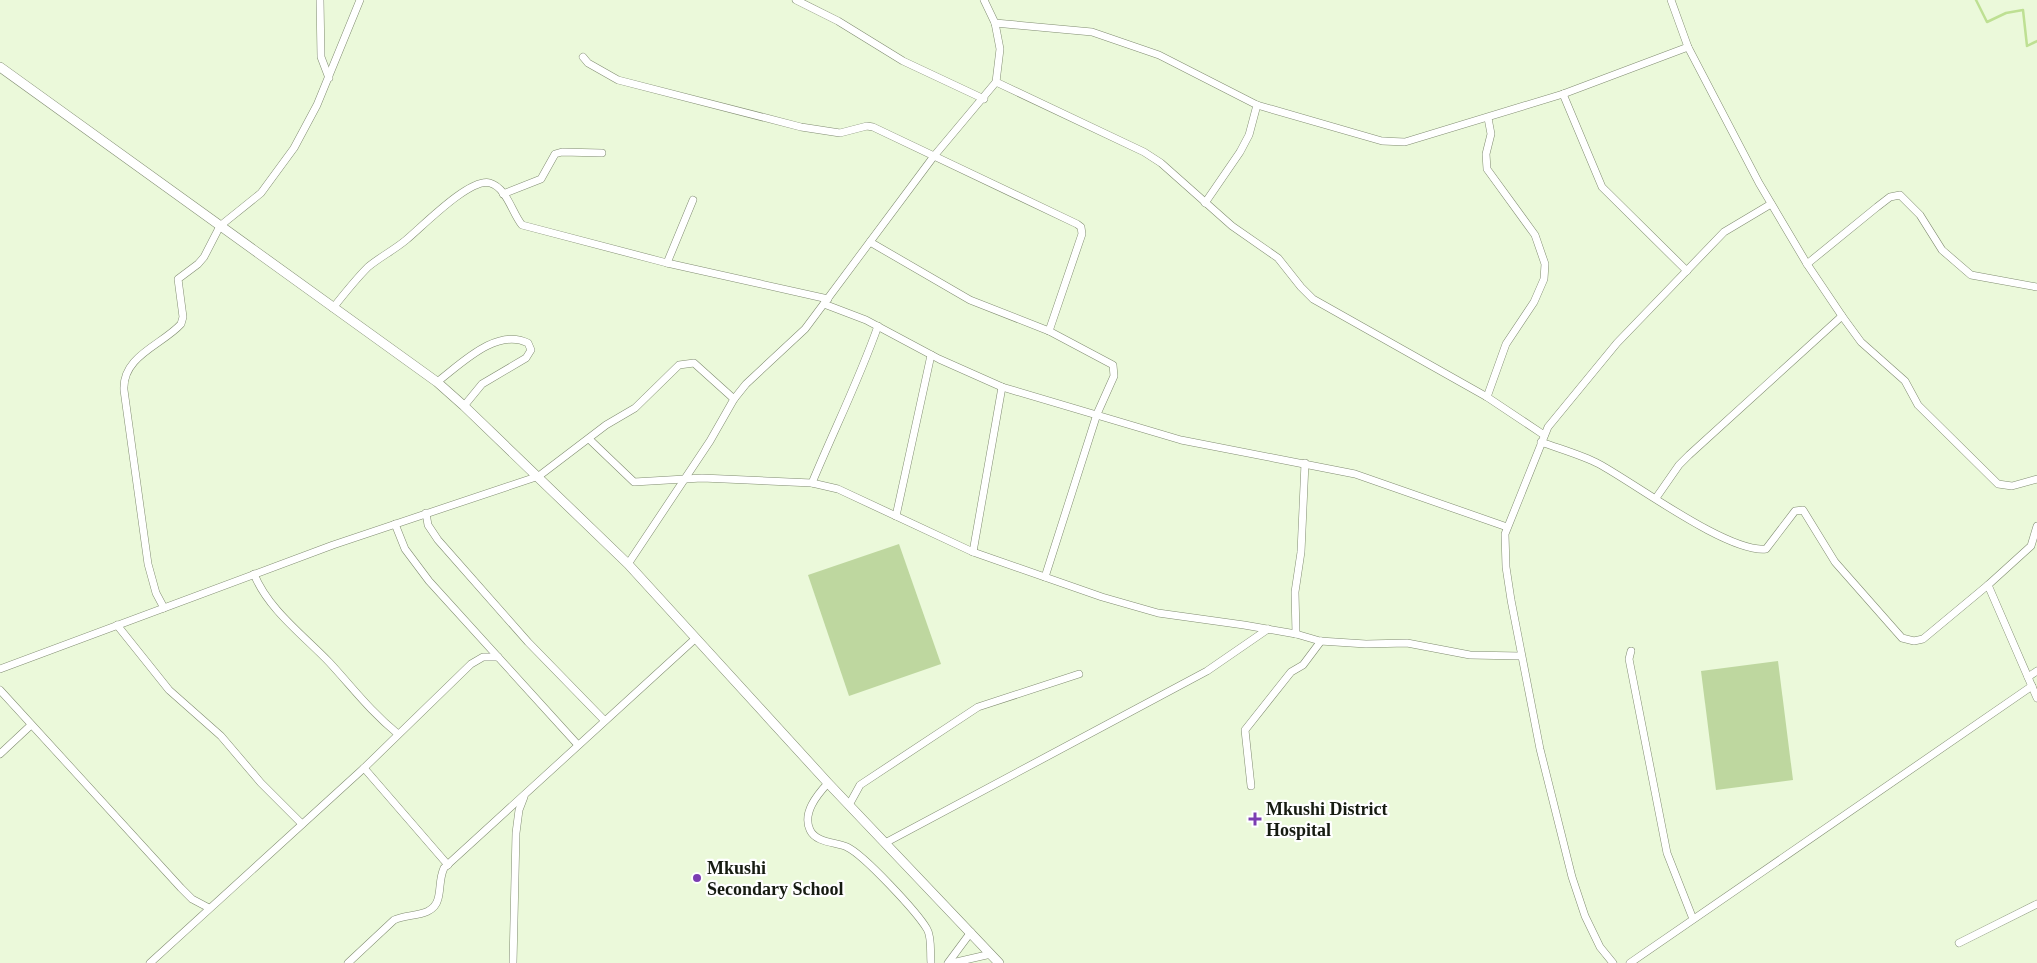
<svg xmlns="http://www.w3.org/2000/svg" width="2037" height="963" font-family="Georgia,serif">
	<rect width="100%" height="100%" fill="#ebf9da"/>
	<!-- green -->
	<g fill="#bed79f">
		<polygon points="899,544 941,664 849,696 808,575"/>
		<polygon points="1778,661 1793,780 1716,790 1701,671"/>
	</g>
	<g fill="none" stroke-linecap="round" stroke-linejoin="round">
		<!-- stream -->
		<polyline stroke="#bee093" stroke-width="2.5" points="1976,0 1987,22 2006,13 2023,10 2027,46 2037,41"/>
		<defs>
			<g id="minor">
				<polyline points="320,0 321,57 329,78"/>
				<polyline points="796,0 838,21 903,61 984,99"/>
				<polyline points="1671,0 1688,47 1759,183 1807,264 1842,316 1861,342 1905,381 1918,405 1998,484 2012,486 2037,479"/>
				<polyline points="995,23 1092,32 1159,55 1257,105 1382,141 1405,142 1563,94 1688,47"/>
				<polyline points="583,57 588,63 618,80 801,127 840,133 867,126 873,127 1077,224 1081,227 1082,234 1049,331"/>
				<polyline points="996,82 1144,152 1161,163 1232,226 1278,258 1301,287 1313,299 1487,397 1544,435"/>
				<polyline points="1563,94 1602,187 1687,271"/>
				<polyline points="503,194 541,179 555,154 562,152 602,153"/>
				<polyline points="1205,203 1240,152 1249,135 1257,105"/>
				<polyline points="870,242 970,300 1049,331 1113,365 1114,376 1097,414 1045,577"/>
				<polyline points="667,263 693,200"/>
				<polyline points="1807,264 1877,207 1890,197 1900,195 1920,215 1942,250 1971,275 2037,287"/>
				<polyline points="824,304 866,320 939,359 1002,387 1181,440 1355,474 1507,527"/>
				<path d="M333 308C344 294 355 280 368 267 380 257 394 250 406 240 422 227 470 177 490 183 507 188 512 213 522 225L667 263 828 299"/>
				<path d="M437 382C460 365 496 327 528 343L531 350 526 358 482 384 464 406"/>
				<polyline points="1487,397 1506,344 1534,302 1544,279 1545,264 1535,235 1487,169 1486,154 1491,134 1488,118"/>
				<polyline points="589,439 634,482 702,478 812,483 838,489 973,552 1102,597 1158,613 1244,625 1296,634 1320,641 1366,644 1407,643 1470,655 1520,656"/>
				<path d="M1541 442C1560 449 1582 455 1599 464 1636 484 1728 553 1766 549L1795 511 1803 510 1835 562 1902 638 1914 641 1923 639 1988 585 2037 698"/>
				<path d="M812 483C834 430 859 380 878 326"/>
				<polyline points="1656,498 1679,465 1689,455 1842,316"/>
				<polyline points="426,513 428,525 438,540 528,642 604,720"/>
				<polyline points="896,516 931,355"/>
				<polyline points="395,524 405,549 429,581 578,745"/>
				<polyline points="973,552 1002,387"/>
				<polyline points="628,564 710,441 734,399 746,384 805,329 934,156 996,82 1000,49 995,23 984,0"/>
				<path d="M254 574C268 609 303 635 329 662 353 688 370 711 398 734"/>
				<polyline points="1988,585 2031,546 2037,526"/>
				<path d="M164 608 156 593 148 564 124 390C122 356 162 345 181 324L183 317 178 279 198 264 204 257 220 226 261 193 294 148 317 105 360 0"/>
				<polyline points="117,625 169,690 221,736 261,783 302,824"/>
				<polyline points="1296,634 1295,592 1301,552 1305,463"/>
				<polyline points="1631,651 1629,659 1667,853 1693,919"/>
				<polyline points="0,669 333,545 539,476 606,425 635,408 679,365 694,363 734,399"/>
				<polyline points="2028,677 2037,671"/>
				<polyline points="0,690 181,888 192,899 209,908"/>
				<polyline points="0,754 30,726"/>
				<polyline points="364,768 448,865"/>
				<path d="M828 783C817 795 802 813 810 830 816 843 836 842 847 847 864 855 917 912 927 929 932 937 930 953 931 963"/>
				<polyline points="1251,786 1245,730 1291,672 1303,665 1321,641"/>
				<polyline points="849,805 860,785 978,707 1079,674"/>
				<polyline points="885,843 1207,671 1268,629"/>
				<polyline points="1959,943 2037,904"/>
				<polyline points="150,963 364,768 471,664 483,657 498,657"/>
				<path d="M348 963 394 920C408 913 433 918 438 899 441 888 439 879 444 868L696 638"/>
				<polyline points="513,963 516,833 519,810 524,797"/>
				<polyline points="948,963 971,932"/>
				<polyline points="952,963 991,954"/>
				<polyline points="1613,963 1600,947 1585,916 1572,877 1540,749 1511,600 1506,567 1505,534 1548,427 1617,343 1724,232 1771,204"/>
				<polyline points="1630,963 2032,686"/>
			</g>
			<polyline id="tertiary" points="0,67 437,382 464,406 628,564 828,783 999,963"/>
		</defs>
		<!-- minor casing -->
		<use href="#minor" stroke="#808c71" stroke-width="8"/>
		<!-- tertiary casing -->
		<use href="#tertiary" stroke="#808c71" stroke-width="10"/>
		<!-- minor -->
		<use href="#minor" stroke="#fff" stroke-width="7"/>
		<!-- tertiary -->
		<use href="#tertiary" stroke="#fff" stroke-width="9"/>
	</g>
	<!-- markers -->
	<g fill="#7b3db2" stroke="#fff" stroke-width="2">
		<path d="M1252.5 811.5h5v5h5v5h-5v5h-5v-5h-5v-5h5z"/>
		<circle cx="697" cy="878" r="5"/>
	</g>
	<g text-anchor="middle" dominant-baseline="central" stroke-width="4.5" stroke-linejoin="round" paint-order="stroke">
		<!-- poi labels -->
		<g font-size="18" font-weight="bold" fill="#161b11" stroke="#fff" text-anchor="start">
			<text x="1266" y="809">Mkushi District<tspan x="1266" dy="21">Hospital</tspan></text>
			<text x="707" y="868">Mkushi<tspan x="707" dy="21">Secondary School</tspan></text>
		</g>
	</g>
</svg>
